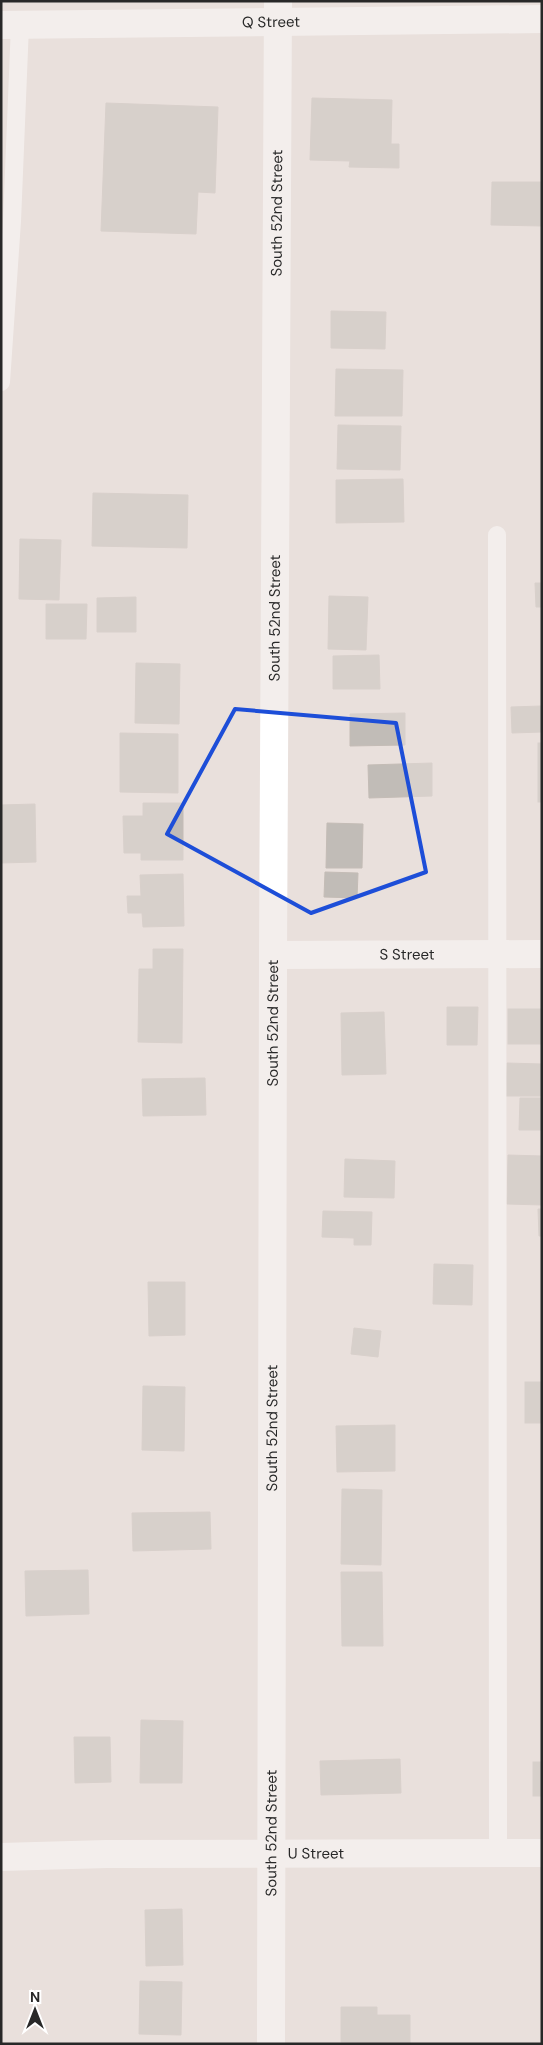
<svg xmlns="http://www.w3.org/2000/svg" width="543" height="2045" font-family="'DM Sans',sans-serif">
	<rect width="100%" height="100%" fill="#e9e0dc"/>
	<!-- building -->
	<g fill="#c1bcb7" stroke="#c4bcb6">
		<polygon points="312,98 392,100 391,144 399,144 399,168 349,167 350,161 310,160"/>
		<polygon points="106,103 218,107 215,193 198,192 196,234 101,231"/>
		<polygon points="492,182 542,182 542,226 491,225"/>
		<polygon points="331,311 386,312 385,349 331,348"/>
		<polygon points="336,369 403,370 402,416 335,416"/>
		<polygon points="338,425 401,426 400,470 337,469"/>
		<polygon points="403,479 404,522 336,523 336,480"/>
		<polygon points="93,493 188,495 187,548 92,546"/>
		<polygon points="20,539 61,540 59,600 19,599"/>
		<polygon points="535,583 542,583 542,607 536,607"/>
		<polygon points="329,596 368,597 366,650 328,649"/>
		<polygon points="136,597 136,632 97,632 97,598"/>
		<polygon points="46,604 87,604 86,639 46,639"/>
		<polygon points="379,655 380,689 333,689 333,656"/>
		<polygon points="136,663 180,664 179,724 135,723"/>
		<polygon points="541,706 542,732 512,733 511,707"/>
		<polygon points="405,713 405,745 350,746 350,714"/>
		<polygon points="120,733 178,734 178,793 120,792"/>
		<rect x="538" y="743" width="4" height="59"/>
		<polygon points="432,763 432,796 369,798 368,765"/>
		<polygon points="143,803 183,803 183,860 141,860 141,853 124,853 123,816 143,816"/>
		<polygon points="35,804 36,862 1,863 1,805"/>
		<polygon points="327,823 363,824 362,868 326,868"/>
		<polygon points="325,872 358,873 357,898 324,897"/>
		<polygon points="183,874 184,926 143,927 142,913 128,913 127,896 141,896 140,875"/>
		<polygon points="153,949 183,949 182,1043 138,1042 139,969 153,969"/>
		<polygon points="447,1007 478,1007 477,1045 447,1045"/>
		<rect x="508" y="1009" width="34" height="35"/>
		<polygon points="384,1012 386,1074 342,1075 341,1013"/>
		<polygon points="507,1063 542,1064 542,1096 506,1096"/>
		<polygon points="205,1078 206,1115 143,1116 142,1079"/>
		<polygon points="520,1098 542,1098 542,1130 519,1130"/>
		<polygon points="508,1155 542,1156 542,1205 507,1204"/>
		<polygon points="345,1159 395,1161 394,1198 344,1197"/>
		<polygon points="538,1209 542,1209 542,1236 539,1236"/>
		<polygon points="323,1211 372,1212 371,1245 354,1245 354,1238 322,1237"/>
		<polygon points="434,1264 473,1265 472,1305 433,1304"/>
		<polygon points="148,1282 185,1282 185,1335 149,1336"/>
		<polygon points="354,1328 381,1331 378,1357 351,1354"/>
		<rect x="525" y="1382" width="17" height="41"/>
		<polygon points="143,1386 185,1387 184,1451 142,1450"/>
		<polygon points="395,1425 395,1471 337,1472 336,1426"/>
		<polygon points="342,1489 382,1490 381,1565 341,1564"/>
		<polygon points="210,1512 211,1549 133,1551 132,1513"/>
		<polygon points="88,1570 89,1614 26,1616 25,1571"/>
		<polygon points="341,1572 382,1572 383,1646 342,1646"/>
		<polygon points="141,1720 183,1721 182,1783 140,1783"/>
		<polygon points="74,1737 110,1737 111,1782 75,1783"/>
		<polygon points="400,1759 401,1793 321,1795 320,1761"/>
		<rect x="533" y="1762" width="9" height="34"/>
		<polygon points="182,1909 183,1965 146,1966 145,1910"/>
		<polygon points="140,1981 182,1982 181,2035 139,2034"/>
		<polygon points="341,2007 377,2007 377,2015 410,2015 410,2043 341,2042"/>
	</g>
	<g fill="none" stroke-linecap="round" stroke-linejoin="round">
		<!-- service -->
		<g stroke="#fff" stroke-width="18">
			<polyline points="1,382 12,221 20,25"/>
			<polyline points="497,535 498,1853"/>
		</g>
		<!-- minor -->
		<g stroke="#fff" stroke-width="28">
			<path id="s1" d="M273 955 542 954"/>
			<path id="s2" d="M1 1857 107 1854 542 1853"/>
			<path id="s3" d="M271 2044 273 955 278 1"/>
		</g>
		<!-- secondary -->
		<path stroke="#fff" stroke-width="28" id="s4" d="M1 25 542 19"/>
	</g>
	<!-- marked area -->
	<path d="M0 0H543V2045H0ZM235 709 396 723 426 872 311 913 167 834Z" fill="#e9e0dc" fill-opacity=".55" fill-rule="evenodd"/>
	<path fill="none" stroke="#1d4ed8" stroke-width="4" stroke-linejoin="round" d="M235 709 396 723 426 872 311 913 167 834Z"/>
	<g text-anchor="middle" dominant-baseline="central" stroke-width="5" stroke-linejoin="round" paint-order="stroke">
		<!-- street labels -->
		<g font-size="15" fill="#282828" stroke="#fff">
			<text stroke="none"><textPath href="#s4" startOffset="270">Q Street</textPath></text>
			<text stroke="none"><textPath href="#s3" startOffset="1831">South 52nd Street</textPath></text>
			<text stroke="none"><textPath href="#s3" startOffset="1426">South 52nd Street</textPath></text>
			<text stroke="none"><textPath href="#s1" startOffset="134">S Street</textPath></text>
			<text stroke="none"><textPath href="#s3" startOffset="1021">South 52nd Street</textPath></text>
			<text stroke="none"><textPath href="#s3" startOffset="616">South 52nd Street</textPath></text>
			<text stroke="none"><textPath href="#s3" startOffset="211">South 52nd Street</textPath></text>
			<text stroke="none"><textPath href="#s2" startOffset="315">U Street</textPath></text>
		</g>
	</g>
	<!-- border -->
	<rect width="543" height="2045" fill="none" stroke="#282828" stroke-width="5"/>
	<!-- north arrow -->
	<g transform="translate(35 2010)" stroke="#ffffff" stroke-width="4" paint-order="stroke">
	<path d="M0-4L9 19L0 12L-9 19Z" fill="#282828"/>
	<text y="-8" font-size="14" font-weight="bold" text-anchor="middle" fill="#282828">N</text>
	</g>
</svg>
